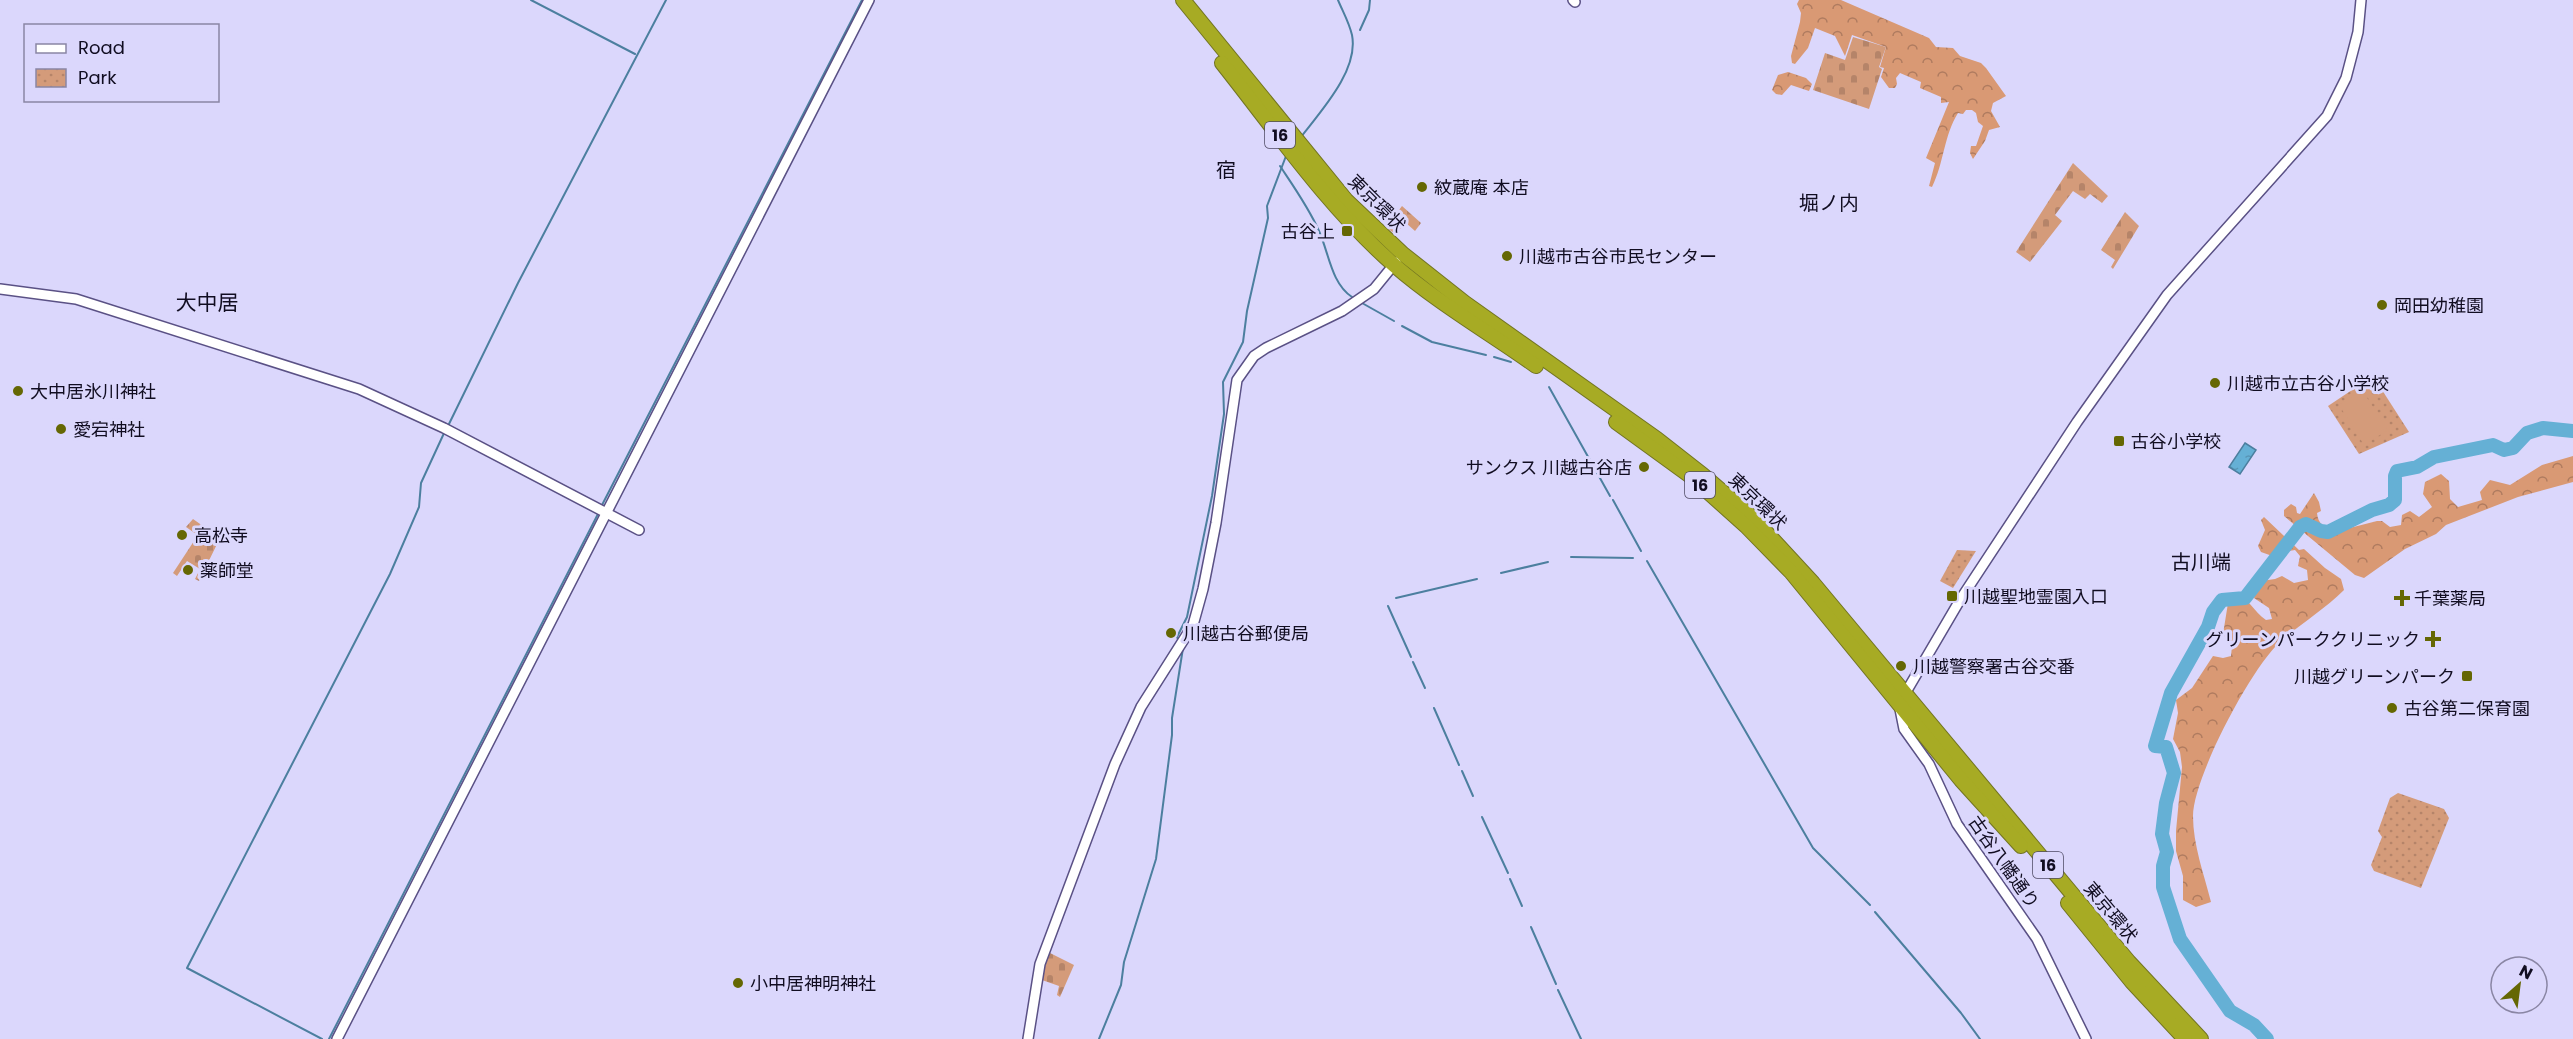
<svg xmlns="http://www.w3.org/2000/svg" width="2573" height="1039" font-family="Poppins,'Noto Sans JP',sans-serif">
	<defs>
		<pattern id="forest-crowns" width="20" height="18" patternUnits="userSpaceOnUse" patternTransform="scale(1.5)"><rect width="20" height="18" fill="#d99974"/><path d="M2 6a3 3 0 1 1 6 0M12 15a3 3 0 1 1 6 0" fill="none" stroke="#af7b5f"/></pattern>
		<pattern id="cemetery-stones" width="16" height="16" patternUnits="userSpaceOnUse" patternTransform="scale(1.5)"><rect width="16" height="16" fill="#d49b7a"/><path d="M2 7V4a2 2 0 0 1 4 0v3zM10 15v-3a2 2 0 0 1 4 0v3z" fill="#b58469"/></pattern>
		<pattern id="park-dots" width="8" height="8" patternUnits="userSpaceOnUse" patternTransform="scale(1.5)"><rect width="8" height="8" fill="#d49b7a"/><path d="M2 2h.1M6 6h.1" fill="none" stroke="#b58469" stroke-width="1.8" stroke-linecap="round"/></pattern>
		<pattern id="water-ripples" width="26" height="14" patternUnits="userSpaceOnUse" patternTransform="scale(1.5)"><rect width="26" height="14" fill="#65b0d5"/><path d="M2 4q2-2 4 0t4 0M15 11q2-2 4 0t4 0" fill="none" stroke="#5796b7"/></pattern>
	</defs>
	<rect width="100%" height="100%" fill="#dbd7fc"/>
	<!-- forest -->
	<g fill="url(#forest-crowns)">
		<path d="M1799 0H1841L1929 38 1936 47 1953 48 1960 56 1981 63 1986 68 2006 96 1993 103 1991 111 2000 127 1989 130 1985 141 1973 159 1970 153 1971 146H1976L1983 126 1978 122 1976 113 1972 110H1966L1963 114 1958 113C1944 135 1944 163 1932 187L1929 186 1935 163 1926 158 1949 102 1941 103V97L1920 88 1921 82 1900 73 1896 78 1897 84 1895 88H1889L1881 77 1884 68 1880 67 1886 47 1852 35 1845 56 1835 36 1815 28 1808 48 1795 64 1792 63 1791 56 1800 22 1801 13 1797 4Z"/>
		<polygon points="1788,72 1806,78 1812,84 1809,91 1791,85 1782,95 1776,94 1772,90 1778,75"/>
		<path d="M2573 456V482L2518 497 2446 525 2436 534 2405 549 2364 578 2355 575 2284 516V510L2291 504 2296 507 2297 513 2300 514 2314 493 2319 502 2321 511 2317 513C2318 524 2324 527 2334 532L2377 521H2382L2390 527 2401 525 2402 515 2410 511 2419 517 2432 507 2423 494 2425 482 2441 474 2449 481 2450 499 2458 507 2482 500 2480 492 2490 480 2510 485 2542 465Z"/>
		<path d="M2264 517 2299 550 2304 549 2325 568 2341 579 2344 590C2324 610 2300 624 2280 642 2251 668 2193 778 2193 816 2193 845 2204 874 2211 902L2196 907 2183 900V876L2176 851V831L2182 767 2180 752 2173 739 2178 713 2176 700 2192 688 2213 656 2223 658 2231 656 2232 646 2223 634 2229 597 2235 592C2248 597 2254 612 2266 620L2272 619 2269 608 2254 598 2256 589 2261 581 2275 579 2282 576 2294 583 2308 580 2307 570 2298 566 2300 556 2295 550 2283 552 2278 558 2261 552 2258 546 2265 530 2261 520Z"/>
	</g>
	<!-- cemetery -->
	<g fill="url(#cemetery-stones)">
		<polygon points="1853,37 1886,47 1879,67 1882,69 1869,109 1813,90 1825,53 1845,60"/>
		<polygon points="2073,163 2108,196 2102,203 2090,194 2085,199 2073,191 2055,215 2062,221 2030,262 2016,252"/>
		<polygon points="1402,206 1421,223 1415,231 1406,223 1395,234 1386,227"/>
		<polygon points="2125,212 2139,226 2113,269 2111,267 2115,260 2101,250"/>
		<polygon points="193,519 220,538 199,581 195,579 200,569 187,561 177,576 173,573 194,541 193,540 196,534 186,527"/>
		<polygon points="1048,952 1074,965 1060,997 1057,995 1059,986 1042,980"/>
	</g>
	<!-- park -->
	<g fill="url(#park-dots)">
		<polygon points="2373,376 2409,432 2359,454 2328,406"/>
		<polygon points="1957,550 1976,551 1953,588 1940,581"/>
		<polygon points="2398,793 2444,809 2449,818 2421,888 2374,871 2371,865 2382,837 2378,831 2390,798"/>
	</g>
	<!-- garden -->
	<polygon fill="#d49b7a" points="2362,390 2388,430 2364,445 2339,405"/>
	<!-- water -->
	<polygon fill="url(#water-ripples)" stroke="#4c7f9f" stroke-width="1.5" points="2245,443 2256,450 2240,474 2229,467"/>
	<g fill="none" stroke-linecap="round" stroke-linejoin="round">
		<!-- stream -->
		<g stroke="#4c7f9f" stroke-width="2">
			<polyline points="531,0 635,54"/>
			<polyline points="1360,30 1369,10 1370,0"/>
			<path d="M1301 137C1321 111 1359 70 1352 35 1349 22 1343 12 1338 0"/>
			<path d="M1280 166C1294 187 1309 208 1319 231 1329 253 1331 283 1352 297"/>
			<polyline points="1362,303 1394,321"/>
			<polyline points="1402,326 1432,342 1486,355"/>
			<polyline points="1494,357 1511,362"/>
			<polyline points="1549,387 1610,496"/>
			<polyline points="448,426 518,283 666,0"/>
			<polyline points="1613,500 1641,551"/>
			<polyline points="601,507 862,0"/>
			<polyline points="1571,557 1633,558"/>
			<polyline points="1647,561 1813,848 1870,905"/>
			<polyline points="1501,573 1548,562"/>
			<polyline points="1396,598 1477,579"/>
			<polyline points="1388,606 1411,657"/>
			<polyline points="1179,641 1177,637 1187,617 1212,496 1224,414 1223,382 1243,342 1247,311 1268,218 1267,206 1286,156"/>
			<polyline points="1413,662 1425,688"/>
			<polyline points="1434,708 1459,765"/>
			<polyline points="1462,771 1473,796"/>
			<polyline points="1482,817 1508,873"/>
			<polyline points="1510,879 1522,906"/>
			<polyline points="1875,912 1961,1013 1980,1039"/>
			<polyline points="1531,927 1556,984"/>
			<polyline points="1558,990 1581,1039"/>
			<polyline points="322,1039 187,968 390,574 419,507 421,483 445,431"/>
			<polyline points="329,1039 599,512"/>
			<polyline points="1099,1039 1121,985 1124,962 1156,859 1172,735 1172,718 1183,648"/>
		</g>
		<!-- river -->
		<polyline stroke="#65b0d5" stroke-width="14" points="2267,1039 2254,1025 2230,1011 2180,939 2163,887 2163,866 2167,852 2162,834 2166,803 2174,773 2166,747 2155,746 2171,693 2208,627 2213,612 2222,600 2245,598 2300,527 2306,524 2321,531 2328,532 2372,510 2389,505 2395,500 2395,476 2397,471 2417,467 2434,457 2493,445 2504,450 2513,448 2527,433 2543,428 2573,431"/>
		<defs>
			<g id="minor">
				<polyline points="1573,0 1575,2"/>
				<polyline points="0,289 76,299 359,389 444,428 639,530"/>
				<polyline points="337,1039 869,0"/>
				<polyline points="1028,1039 1040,964 1115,764 1141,707 1193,625 1203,589 1216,523 1237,380 1254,356 1266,348 1342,311 1374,289 1396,262"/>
				<polyline points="2086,1039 2037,939 1957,824 1929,764 1904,729 1899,704 1960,600 2077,422 2167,295 2327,116 2346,78 2358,32 2361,0"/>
			</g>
			<g id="highway">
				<polyline points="1183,0 1346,200 1403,254 1465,303 1657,439 1703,475 1753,518 1813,583 2129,962 2201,1039"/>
				<path d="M1222 63C1276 131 1328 207 1394 265 1438 303 1488 332 1536 366"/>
				<polyline points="1616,422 1689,475 1746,526 1791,572 1961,780 2021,846"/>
				<polyline points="2068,903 2132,982 2185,1039"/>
			</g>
		</defs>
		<!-- minor casing -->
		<use href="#minor" stroke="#5a5185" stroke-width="12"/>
		<!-- highway casing -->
		<use href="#highway" stroke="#727423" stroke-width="16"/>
		<!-- minor -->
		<use href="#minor" stroke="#fff" stroke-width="9"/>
		<!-- highway -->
		<use href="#highway" stroke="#a7ab24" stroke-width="14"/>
	</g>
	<!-- markers -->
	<g fill="#656703" stroke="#dbd7fc" stroke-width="2">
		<circle cx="1422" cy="187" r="6"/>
		<rect x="1341" y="225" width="12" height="12" rx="3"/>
		<circle cx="1507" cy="256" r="6"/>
		<circle cx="2382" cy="305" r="6"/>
		<circle cx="2215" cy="383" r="6"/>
		<circle cx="18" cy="391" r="6"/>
		<circle cx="61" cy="429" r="6"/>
		<rect x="2113" y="435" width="12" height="12" rx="3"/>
		<circle cx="1644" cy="467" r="6"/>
		<circle cx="182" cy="535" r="6"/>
		<circle cx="188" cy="570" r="6"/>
		<rect x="1946" y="590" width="12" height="12" rx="3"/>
		<path d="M2399 589h6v6h6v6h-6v6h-6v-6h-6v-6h6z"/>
		<circle cx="1171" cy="633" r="6"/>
		<path d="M2430 630h6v6h6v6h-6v6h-6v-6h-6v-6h6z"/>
		<circle cx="1901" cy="666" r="6"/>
		<rect x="2461" y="670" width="12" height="12" rx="3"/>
		<circle cx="2392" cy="708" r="6"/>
		<circle cx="738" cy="983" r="6"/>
	</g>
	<g text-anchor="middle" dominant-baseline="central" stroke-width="6" stroke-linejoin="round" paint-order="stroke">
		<!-- shield labels -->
		<g fill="#dbd7fc" stroke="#4e4a63" stroke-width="1.5">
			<rect x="1265" y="122" width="30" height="26" rx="4.5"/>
			<rect x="1685" y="472" width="30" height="26" rx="4.5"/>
			<rect x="2033" y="852" width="30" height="26" rx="4.5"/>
		</g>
		<g font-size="16" font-weight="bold" fill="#110d21">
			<text x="1280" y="135">16</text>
			<text x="1700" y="485">16</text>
			<text x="2048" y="865">16</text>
		</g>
		<!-- poi labels -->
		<g font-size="18" fill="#110d21" stroke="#dbd7fc" text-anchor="start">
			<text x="1434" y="187">紋蔵庵 本店</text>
			<text x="1335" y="231" text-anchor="end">古谷上</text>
			<text x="1519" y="256">川越市古谷市民センター</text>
			<text x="2394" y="305">岡田幼稚園</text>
			<text x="2227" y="383">川越市立古谷小学校</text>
			<text x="30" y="391">大中居氷川神社</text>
			<text x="73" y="429">愛宕神社</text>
			<text x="2131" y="441">古谷小学校</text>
			<text x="1632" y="467" text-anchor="end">サンクス 川越古谷店</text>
			<text x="194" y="535">高松寺</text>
			<text x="200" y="570">薬師堂</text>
			<text x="1964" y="596">川越聖地霊園入口</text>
			<text x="2414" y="598">千葉薬局</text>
			<text x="1183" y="633">川越古谷郵便局</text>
			<text x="2420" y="639" text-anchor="end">グリーンパーククリニック</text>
			<text x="1913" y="666">川越警察署古谷交番</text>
			<text x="2455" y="676" text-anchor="end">川越グリーンパーク</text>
			<text x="2404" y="708">古谷第二保育園</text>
			<text x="750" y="983">小中居神明神社</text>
		</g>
		<!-- street labels -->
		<g font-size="18" fill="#110d21" stroke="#dbd7fc">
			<text transform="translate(1377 203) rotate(45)">東京環状</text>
			<text transform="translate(1758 501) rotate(44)">東京環状</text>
			<text transform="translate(2004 862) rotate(55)">古谷八幡通り</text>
			<text transform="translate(2111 912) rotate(50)">東京環状</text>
		</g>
		<!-- neighbourhood labels -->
		<g font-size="20" fill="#110d21" stroke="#dbd7fc">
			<text x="1226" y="170">宿</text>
			<text x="1829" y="203">堀ノ内</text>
			<text x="2201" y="562">古川端</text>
		</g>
		<!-- quarter labels -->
		<g font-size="21" fill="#110d21" stroke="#dbd7fc">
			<text x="207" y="302">大中居</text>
		</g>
	</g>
	<!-- legend -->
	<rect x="24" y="24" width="195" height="78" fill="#dbd7fc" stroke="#8a86a4" stroke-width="1.5"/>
	<rect x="36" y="44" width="30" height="9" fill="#ffffff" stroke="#8a86a4" stroke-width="1.5"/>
	<text x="78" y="54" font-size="18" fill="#110d21">Road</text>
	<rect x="36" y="69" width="30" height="18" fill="url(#park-dots)" stroke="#8a86a4" stroke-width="1.5"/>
	<text x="78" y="84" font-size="18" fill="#110d21">Park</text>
	<!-- north arrow -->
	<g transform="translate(2519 985) rotate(28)"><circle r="28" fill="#dbd7fc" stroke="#8a86a4" stroke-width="1.5"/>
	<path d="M0-4.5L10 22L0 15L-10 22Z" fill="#656703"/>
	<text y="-9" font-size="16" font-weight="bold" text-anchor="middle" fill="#110d21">N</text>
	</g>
</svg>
